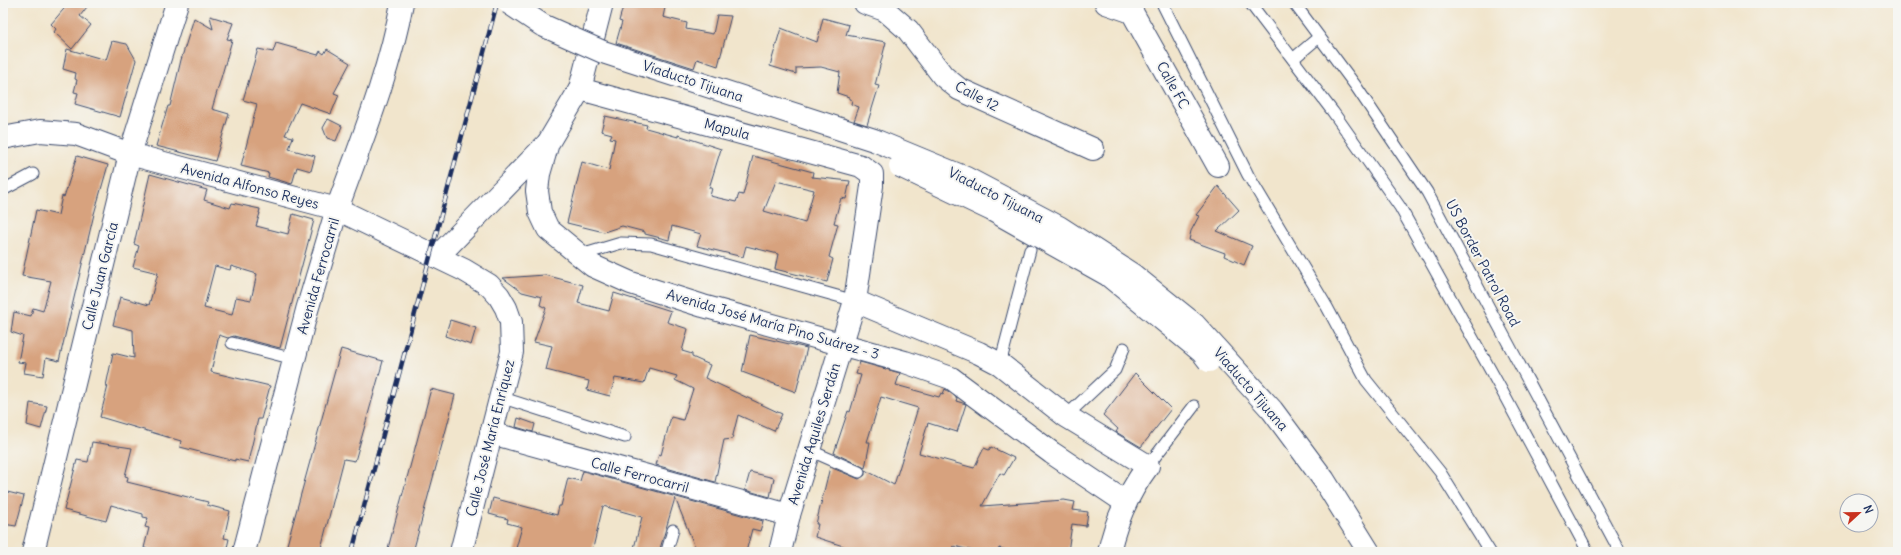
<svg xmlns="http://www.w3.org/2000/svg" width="1901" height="555" font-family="Delius,sans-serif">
	<rect width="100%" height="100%" fill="#f6f6f2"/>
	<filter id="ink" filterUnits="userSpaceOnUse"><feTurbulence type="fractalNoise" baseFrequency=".025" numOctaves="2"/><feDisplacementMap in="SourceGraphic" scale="8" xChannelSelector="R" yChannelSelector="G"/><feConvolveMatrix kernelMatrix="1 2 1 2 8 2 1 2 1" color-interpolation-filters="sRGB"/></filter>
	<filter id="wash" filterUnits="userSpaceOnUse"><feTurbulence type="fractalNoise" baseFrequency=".012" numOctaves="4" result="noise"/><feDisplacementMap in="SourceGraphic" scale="16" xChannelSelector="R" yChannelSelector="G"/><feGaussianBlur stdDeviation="0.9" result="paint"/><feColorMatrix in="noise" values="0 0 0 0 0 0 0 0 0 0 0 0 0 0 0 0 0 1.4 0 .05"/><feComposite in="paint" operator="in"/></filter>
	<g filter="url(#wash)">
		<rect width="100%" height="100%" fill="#f1e5cc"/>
		<g id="blocks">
			<!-- building -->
			<g fill="#d7a27e" fill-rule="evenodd">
				<polygon points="69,3 90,3 80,16 91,25 72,49 54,32 56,29 51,24"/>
				<polygon points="624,3 666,3 663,17 687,23 686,29 713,34 717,15 731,16 718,66 697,59 694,68 616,43 622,22 619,21"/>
				<polygon points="210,16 233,23 227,39 232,40 212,109 229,114 215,161 156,146 168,106 170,106 181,60 194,18 213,29"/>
				<polygon points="823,18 849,25 846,35 886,42 875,85 879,86 867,125 854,121 859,107 851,104 852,100 849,99 849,97 837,93 840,72 821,67 796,68 796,74 770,66 781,28 817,42"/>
				<polygon points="112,41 127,44 136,60 120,117 75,104 78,93 74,92 77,80 75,79 76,73 63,69 67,49 106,60"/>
				<polygon points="276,43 318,55 320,51 324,54 327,49 350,63 334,93 339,95 331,114 300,103 285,135 293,137 289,149 315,156 311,171 297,167 292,184 268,177 269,173 241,166 257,104 243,100 258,49 273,52"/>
				<path d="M605 116 647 125 646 128 678 137V135L721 149 709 188H712L710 196 736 202 739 194 743 195 753 156 813 172 812 177 850 181 846 199 841 198 834 223 838 224 829 257 833 259 827 282 775 269 778 254 746 246 743 257 697 246 701 234 672 226 669 240 645 234V232L622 226 604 232 567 223 582 162 609 170 615 139 610 138 612 134 601 131ZM776 181 814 190 805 223 764 211Z"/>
				<polygon points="328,119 342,126 336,141 327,138 323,128"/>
				<polygon points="77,156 108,165 94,214 59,361 46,358 43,376 24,373 26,363 18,362 23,336 11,332 14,312 31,316 33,308 43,311 51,281 22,276 36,210 58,215 62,196 64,197"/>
				<path d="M150 174 207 190 204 200 230 208 232 203 260 209 259 213H260L256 226 288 234 293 214 314 220 280 348 234 336 228 338 219 335 211 372 270 386 261 419H258L248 462 235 459V461L180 447 181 441 100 417 108 386H106L113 353 134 358 133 330 113 325 120 297 149 305 158 273 133 267 139 246 134 244ZM215 266 230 270 231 266 257 274 251 300 236 297 232 315 204 308Z"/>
				<polygon points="1218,186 1239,210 1217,231 1252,246 1244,265 1224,256 1225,253 1189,240 1191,231 1199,216 1196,215"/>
				<polygon points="545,275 583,285 578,303 609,311 614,293 671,311 667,322 688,329 682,351 692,354 692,357 710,365 705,378 782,414 774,431 738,415 732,439 724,440 715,482 656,465 659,454 661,455 671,417 683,420 693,389 675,380 677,376 649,368 644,383 615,378 610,396 587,390 589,381 546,370 552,346 534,342 546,308 540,305 542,297 522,292 503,278"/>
				<polygon points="450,320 476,328 471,345 445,336"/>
				<polygon points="750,335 807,348 796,392 742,372"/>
				<polygon points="341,349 383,361 355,461 344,459 320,552 285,552"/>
				<polygon points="860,362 900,373 896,385 939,397 941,393 943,394 945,389 957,398 956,401 966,404 957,432 928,423 919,453 974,468 984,448 989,450 991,447 1014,458 1004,475 1000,473 982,506 1064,500 1075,502 1073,510 1088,512 1086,526 1072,524 1068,552 1058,550 1058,552 1048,552 1030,550 1029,552 1016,552 999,548 998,552 978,552 954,546 952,552 862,552 815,537 818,524 816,524 830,467 859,479 865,475 865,470 894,485 918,408 881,397 867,442 870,442 865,468 834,453 848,411 850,412 861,375 856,374"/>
				<polygon points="1135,373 1171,409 1141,447 1116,432 1118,429 1103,415"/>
				<polygon points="431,389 455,395 447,426 413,552 387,552"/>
				<polygon points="30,403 47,406 41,429 27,425"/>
				<polygon points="518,418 535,424 533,432 516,427"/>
				<polygon points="92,442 132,448 125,476 128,477 127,482 208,502 207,505 230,511 224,538 229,539 226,552 160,552 144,548 149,528 145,527 148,518 143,517 143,514 111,505 106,521 64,510 77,460 88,462"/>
				<polygon points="583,471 763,521 760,531 752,529 746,552 697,552 675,498 659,552 633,552 642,517 603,506 592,552 515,552 522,527 507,523 508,519 489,514 493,498 557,515 559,506 561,506 568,478 580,481"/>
				<polygon points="750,472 774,478 770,497 745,490"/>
				<polygon points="3,491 24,496 16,526 3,524"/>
			</g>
		</g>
	</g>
	<g filter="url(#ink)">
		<use href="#blocks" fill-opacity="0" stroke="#3b4a6e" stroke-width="1"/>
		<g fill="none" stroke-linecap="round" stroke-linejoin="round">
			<defs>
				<g id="service">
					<polyline points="1162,3 1248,175 1327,307 1366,380 1440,472 1490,552"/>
					<polyline points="1250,3 1333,112 1400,207 1502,391 1588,552"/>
					<polyline points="1294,3 1355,85 1427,192 1620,552"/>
					<polyline points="1293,59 1319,37"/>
					<polyline points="3,190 33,174"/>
					<polyline points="581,255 621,243 651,244 855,301"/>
					<polyline points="232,343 294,359"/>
					<polyline points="1000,364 1030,250"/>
					<polyline points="500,397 625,437"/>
					<polyline points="1066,416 1115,370 1124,348"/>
					<polyline points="809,450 859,472"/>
					<polyline points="1148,466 1194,406"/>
					<polyline points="667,551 673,530"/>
				</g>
				<g id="minor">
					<polyline points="602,3 580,89 548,143 539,174 537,191 540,212 548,229 593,266 631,283 703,306 905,362 951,378 1052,453 1125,502"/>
					<polyline points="865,3 885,10 908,30 943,76 959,89 1093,149"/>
					<polyline points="1106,3 1132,12"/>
					<polyline points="1127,3 1218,166"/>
					<polyline points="580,89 861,166 872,174 872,186 855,301 789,515 780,552"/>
					<polyline points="437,257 546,145"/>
					<path d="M855 301 979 353 1000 364 1066 416 1148 466C1128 493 1116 520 1109 552"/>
					<polyline points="491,433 789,515"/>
					<polyline points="33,552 130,154 177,3"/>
					<polyline points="244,552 307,310 337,209"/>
				</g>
				<g id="tertiary">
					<polyline points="3,138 40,131 76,134 130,154 337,209 464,270 489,285 499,296 506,308 511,322 512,352 461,552"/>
					<path d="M337 209C361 142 389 74 402 3"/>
				</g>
			</defs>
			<!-- service casing -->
			<use href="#service" stroke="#3b4a6e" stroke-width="13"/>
			<!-- minor casing -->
			<use href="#minor" stroke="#3b4a6e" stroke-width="24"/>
			<!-- tertiary casing -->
			<use href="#tertiary" stroke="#3b4a6e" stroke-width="24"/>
			<!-- service -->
			<use href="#service" stroke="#fff" stroke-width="11"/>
			<!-- minor -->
			<use href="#minor" stroke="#fff" stroke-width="22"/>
			<!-- tertiary -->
			<use href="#tertiary" stroke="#fff" stroke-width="22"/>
			<defs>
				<polyline id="rail" points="352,552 497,3"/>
			</defs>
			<!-- rail casing -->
			<use href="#rail" stroke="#1b2f5e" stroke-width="4.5"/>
			<!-- rail -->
			<use href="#rail" stroke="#f6f6f2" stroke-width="3" stroke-dasharray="9" stroke-linecap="butt"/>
			<defs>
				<g id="motorway-bridge">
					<polyline points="509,3 542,25 603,52 874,140 966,178 1059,227 1133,275 1194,324 1272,410 1324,480 1369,552"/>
					<polyline points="900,166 992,210 1108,275 1202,352 1209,361"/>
				</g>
			</defs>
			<!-- motorway-bridge casing -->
			<use href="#motorway-bridge" stroke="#3b4a6e" stroke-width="24" stroke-linecap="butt"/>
			<!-- motorway-bridge -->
			<use href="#motorway-bridge" stroke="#fff" stroke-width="22"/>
		</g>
	</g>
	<g text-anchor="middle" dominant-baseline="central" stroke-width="4" stroke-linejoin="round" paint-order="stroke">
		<!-- street labels -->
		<g font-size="14" fill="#1b2f5e" stroke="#f6f6f2">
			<text transform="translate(693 81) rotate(18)">Viaducto Tijuana</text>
			<text transform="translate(1173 85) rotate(61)">Calle FC</text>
			<text transform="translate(977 96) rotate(28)">Calle 12</text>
			<text transform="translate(727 129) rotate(15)">Mapula</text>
			<text transform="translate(250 186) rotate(15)">Avenida Alfonso Reyes</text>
			<text transform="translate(996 195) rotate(27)">Viaducto Tijuana</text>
			<text transform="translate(1483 263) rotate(62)">US Border Patrol Road</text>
			<text transform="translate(100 276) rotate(-76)">Calle Juan García</text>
			<text transform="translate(318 276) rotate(-74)">Avenida Ferrocarril</text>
			<text transform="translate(773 324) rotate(16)">Avenida José María Pino Suárez - 3</text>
			<text transform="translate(1251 389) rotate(49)">Viaducto Tijuana</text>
			<text transform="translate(814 434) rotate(-73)">Avenida Aquiles Serdán</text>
			<text transform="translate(490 438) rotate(-76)">Calle José María Enríquez</text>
			<text transform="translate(640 475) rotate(15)">Calle Ferrocarril</text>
		</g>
	</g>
	<!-- margin -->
	<rect width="1901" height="555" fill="none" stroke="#f6f6f2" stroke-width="16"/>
	<!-- north arrow -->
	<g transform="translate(1859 513) rotate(68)"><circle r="19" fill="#f6f6f2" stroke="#9ea6b7"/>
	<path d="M0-3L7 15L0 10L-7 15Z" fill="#c8321e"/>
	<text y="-6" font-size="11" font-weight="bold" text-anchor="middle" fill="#1b2f5e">N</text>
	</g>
</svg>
